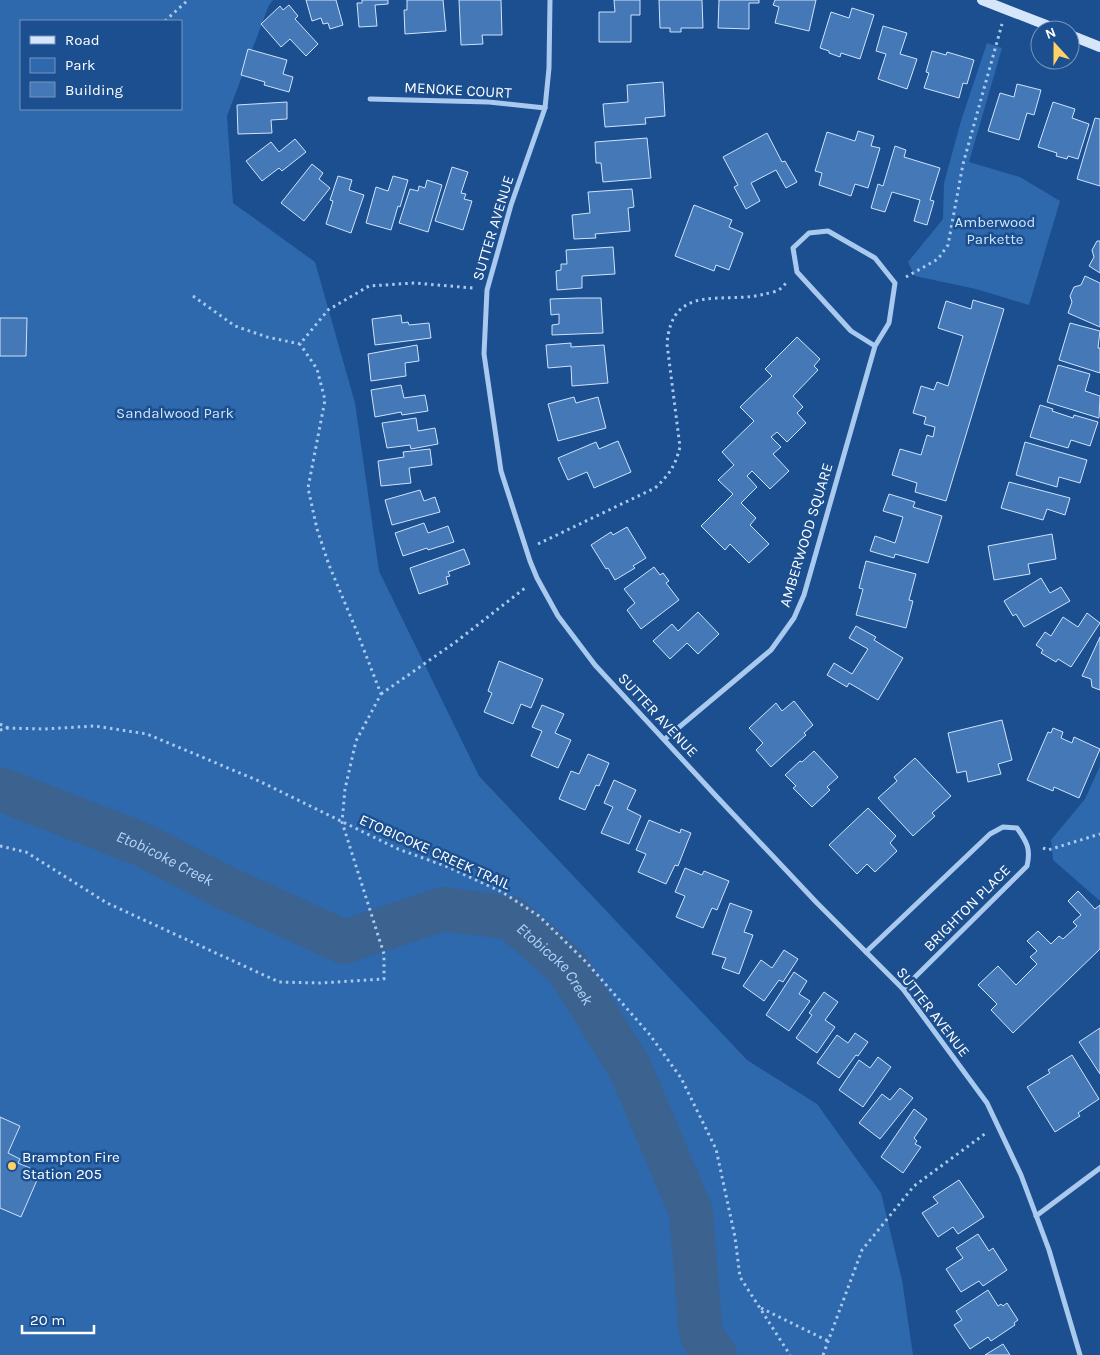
<svg xmlns="http://www.w3.org/2000/svg" width="1100" height="1355" font-family="Karla,sans-serif">
	<rect width="100%" height="100%" fill="#1b4f8f"/>
	<!-- green -->
	<g fill="#2e69ad" fill-rule="evenodd">
		<path d="M0 0H273L269 5 227 116 233 203 315 262 355 403 379 571 479 776 747 1060 817 1104 881 1193 902 1280 913 1355H0ZM21 21H181V109H21Z"/>
		<polygon points="987,43 1002,48 969,162 1020,177 1060,201 1029,305 976,289 915,276 908,262 943,219 944,183 961,121"/>
		<polygon points="1100,766 1100,901 1053,860 1051,840 1085,799"/>
	</g>
	<g fill="none" stroke-linecap="round" stroke-linejoin="round">
		<!-- river -->
		<path stroke="#3c6290" stroke-width="44" id="s1" d="M0 789 143 845 226 888 344 942 443 909 511 918 567 967 630 1068 691 1212 701 1334 715 1355"/>
	</g>
	<!-- building -->
	<g fill="#4478b7" stroke="#cfe3fa">
		<polygon points="306,0 336,0 343,25 330,29 328,23 323,24 321,18 312,21"/>
		<polygon points="362,0 388,0 388,4 375,5 377,26 359,27 357,3 362,3"/>
		<polygon points="407,0 443,0 446,31 405,34 404,10 407,10"/>
		<polygon points="459,0 501,0 502,35 482,35 483,44 461,45"/>
		<polygon points="614,0 640,0 640,15 631,15 631,42 599,42 599,12 615,12"/>
		<polygon points="659,0 702,0 703,28 681,28 681,32 670,32 670,28 660,28"/>
		<polygon points="719,0 759,0 759,3 749,3 749,29 718,28"/>
		<polygon points="775,0 816,0 809,31 775,23 779,7 773,5"/>
		<polygon points="289,5 298,16 295,19 318,44 306,56 290,39 281,47 261,24 280,6 283,10"/>
		<polygon points="852,8 874,15 860,59 841,53 840,57 829,53 829,51 820,48 831,12 849,18"/>
		<polygon points="883,26 907,33 900,54 917,59 907,89 878,79 886,54 876,51"/>
		<polygon points="248,49 287,60 283,74 293,77 289,92 264,85 265,82 241,75"/>
		<polygon points="932,51 946,55 947,52 974,60 967,84 963,83 959,98 924,88 929,73 926,72"/>
		<polygon points="663,82 665,116 645,118 646,124 605,127 603,104 628,102 627,85"/>
		<polygon points="1017,84 1041,90 1034,115 1027,113 1019,140 988,131 1000,93 1014,97"/>
		<polygon points="287,102 287,119 271,120 272,133 238,134 237,105"/>
		<polygon points="1053,102 1075,109 1072,118 1089,124 1078,159 1068,156 1067,159 1056,156 1057,153 1038,147"/>
		<polygon points="1095,118 1100,119 1100,186 1077,179"/>
		<polygon points="858,131 874,136 871,146 880,148 868,188 855,184 851,196 819,185 822,173 815,171 827,132 855,141"/>
		<polygon points="767,133 782,162 785,161 797,182 786,188 776,170 751,183 760,201 746,209 734,187 738,185 723,157"/>
		<polygon points="647,138 651,178 603,182 601,163 596,163 595,142"/>
		<polygon points="295,139 306,152 282,171 279,168 262,181 246,161 271,142 279,152"/>
		<polygon points="895,146 906,150 904,157 940,168 930,200 934,201 927,225 914,221 920,200 892,192 885,212 871,208 878,184 883,186"/>
		<polygon points="312,164 323,173 319,179 330,188 304,221 281,203"/>
		<polygon points="452,167 468,172 461,193 466,194 464,199 472,201 463,230 435,221"/>
		<polygon points="338,176 352,180 349,190 364,195 351,233 326,224 333,201 330,200"/>
		<polygon points="393,176 408,180 400,207 398,206 391,230 366,223 376,187 388,191"/>
		<polygon points="427,180 442,185 428,232 399,223 410,189 418,191 419,186 425,188"/>
		<polygon points="632,189 634,207 628,208 630,231 595,234 596,238 574,239 572,215 590,213 588,192"/>
		<polygon points="694,205 732,220 729,227 743,233 729,270 716,265 714,271 675,256"/>
		<polygon points="1097,241 1100,241 1100,273 1089,266 1094,257 1092,250"/>
		<polygon points="613,247 615,274 582,276 582,288 557,290 556,271 561,270 561,264 567,264 566,250"/>
		<polygon points="1085,276 1100,283 1100,327 1068,313 1072,302 1070,296 1074,287 1081,285"/>
		<polygon points="578,298 601,298 603,333 552,335 552,325 559,324 559,314 551,315 550,299"/>
		<polygon points="973,300 1004,309 946,501 915,492 917,483 892,475 900,449 921,455 927,435 933,437 935,427 924,424 926,417 913,413 921,386 934,390 937,382 948,386 963,336 938,328 946,301 971,309"/>
		<polygon points="401,315 402,323 408,322 409,325 429,323 431,338 375,345 372,319"/>
		<polygon points="0,318 27,318 26,356 0,356"/>
		<polygon points="1070,323 1100,331 1098,348 1100,348 1100,373 1059,360"/>
		<polygon points="797,337 820,359 814,366 818,370 793,396 803,407 797,413 806,423 787,442 777,432 771,437 781,447 773,454 789,471 770,489 752,471 747,476 757,487 741,503 756,518 750,525 769,544 749,563 730,544 725,550 701,526 733,494 718,480 734,465 722,452 754,421 740,407 772,376 765,369"/>
		<polygon points="571,343 571,347 604,345 608,383 572,386 571,366 548,368 546,345"/>
		<polygon points="417,345 419,361 405,363 406,376 371,381 368,354"/>
		<polygon points="1058,365 1090,374 1085,391 1100,396 1099,418 1047,402"/>
		<polygon points="401,385 404,398 425,395 428,411 402,415 401,412 375,417 371,390"/>
		<polygon points="574,397 576,403 598,397 606,428 558,441 548,404"/>
		<polygon points="1040,405 1053,409 1052,411 1073,418 1074,415 1098,422 1090,446 1071,440 1068,448 1030,437"/>
		<polygon points="416,418 418,431 435,428 438,444 411,449 410,445 387,448 382,423"/>
		<polygon points="618,441 631,472 594,488 587,472 568,480 558,458 596,442 599,449"/>
		<polygon points="1025,442 1087,460 1080,483 1059,477 1057,487 1016,475"/>
		<polygon points="430,449 432,465 409,468 411,483 381,486 378,461 404,457 403,452"/>
		<polygon points="1009,482 1070,498 1065,515 1047,509 1043,520 1001,508"/>
		<polygon points="420,490 424,501 435,497 440,512 392,525 385,500"/>
		<polygon points="889,494 915,502 913,507 942,516 928,563 895,554 894,558 870,551 875,536 895,543 903,517 883,511"/>
		<polygon points="424,523 428,533 448,526 454,542 428,550 427,548 403,556 395,533"/>
		<polygon points="627,527 646,558 633,566 635,568 615,580 608,568 606,569 591,545 611,532 613,535"/>
		<polygon points="1052,534 1056,559 1028,564 1030,574 994,580 988,546"/>
		<polygon points="464,549 470,564 448,572 450,576 446,577 448,584 419,594 410,568"/>
		<polygon points="866,561 916,574 909,600 913,601 906,628 856,615 863,589 859,588"/>
		<polygon points="654,567 660,575 663,573 669,581 666,583 679,600 641,629 627,610 635,603 624,589"/>
		<polygon points="1041,578 1050,593 1061,587 1070,601 1024,627 1016,614 1013,616 1004,601"/>
		<polygon points="698,612 719,634 698,654 687,643 670,659 653,641 672,624 678,631"/>
		<polygon points="1087,613 1100,623 1071,667 1058,659 1056,662 1041,653 1043,650 1036,645 1045,632 1051,636 1063,617 1078,627"/>
		<polygon points="856,626 876,637 874,640 903,658 878,700 849,683 847,687 827,675 834,663 852,674 868,649 849,638"/>
		<polygon points="1100,637 1100,690 1092,687 1091,679 1082,676"/>
		<polygon points="499,661 543,679 531,708 521,704 513,724 484,712 492,693 488,691"/>
		<polygon points="794,701 813,725 804,733 806,735 771,767 756,750 763,743 749,728 776,703 782,711"/>
		<polygon points="542,705 564,714 555,733 571,740 558,768 531,756 542,731 532,727"/>
		<polygon points="1002,720 1012,760 998,764 1001,774 968,782 966,771 957,773 948,733"/>
		<polygon points="1053,728 1063,732 1061,738 1072,743 1074,737 1100,749 1079,798 1054,787 1053,791 1027,780 1048,732 1051,733"/>
		<polygon points="814,751 838,777 827,787 830,790 812,807 793,788 796,786 785,775 800,761 802,762"/>
		<polygon points="588,754 609,763 599,786 596,785 585,810 559,799 571,771 579,774"/>
		<polygon points="915,758 951,796 932,813 935,816 913,836 878,798 897,781 894,777"/>
		<polygon points="614,780 636,790 627,809 641,816 629,844 601,833 613,807 604,803"/>
		<polygon points="868,808 896,836 890,843 897,851 875,872 867,864 857,874 829,845"/>
		<polygon points="649,820 680,833 681,829 691,833 678,866 675,865 666,884 638,872 646,854 636,850"/>
		<polygon points="685,868 702,875 704,871 729,881 717,910 712,908 703,928 676,917 685,896 675,892"/>
		<polygon points="1078,891 1095,909 1100,905 1100,949 1013,1033 991,1010 997,1004 978,985 998,966 1016,985 1037,964 1030,957 1037,951 1027,941 1038,931 1051,944 1059,936 1063,939 1077,926 1073,922 1081,915 1068,901"/>
		<polygon points="730,903 752,911 744,932 753,935 739,974 722,968 726,958 712,954"/>
		<polygon points="784,950 798,959 783,982 779,980 764,1001 743,986 761,960 772,968"/>
		<polygon points="794,972 807,981 799,994 810,1001 789,1031 766,1015"/>
		<polygon points="824,992 838,1002 825,1020 835,1027 817,1053 796,1038 812,1015 809,1013"/>
		<polygon points="1100,1028 1100,1074 1079,1042"/>
		<polygon points="855,1033 868,1042 858,1056 856,1055 839,1078 817,1063 837,1035 848,1043"/>
		<polygon points="1072,1055 1099,1099 1078,1113 1080,1116 1055,1132 1027,1087 1050,1073 1048,1070"/>
		<polygon points="878,1057 891,1067 863,1107 839,1090 859,1060 870,1068"/>
		<polygon points="900,1088 913,1098 880,1139 859,1123 882,1094 890,1100"/>
		<polygon points="914,1109 927,1119 914,1138 917,1141 915,1144 921,1147 903,1173 881,1157"/>
		<polygon points="0,1117 20,1126 8,1153 20,1159 18,1163 30,1168 27,1175 37,1180 21,1217 0,1208"/>
		<polygon points="959,1180 984,1217 958,1234 953,1227 938,1237 922,1213 938,1203 933,1197"/>
		<polygon points="978,1234 989,1251 993,1248 1007,1270 983,1286 979,1281 961,1292 946,1269 963,1258 956,1248"/>
		<polygon points="988,1290 998,1306 1001,1304 1003,1306 1007,1303 1018,1320 1014,1323 1015,1325 991,1341 988,1337 970,1349 954,1325 962,1320 956,1311"/>
		<polygon points="1003,1344 1010,1355 985,1355"/>
	</g>
	<g fill="none" stroke-linecap="round" stroke-linejoin="round">
		<!-- path -->
		<g stroke="#a9c9ee" stroke-width="3" stroke-dasharray="2.5 4" stroke-linecap="butt">
			<polyline points="165,21 188,0"/>
			<polyline points="906,277 938,259 948,245 963,164 1002,24"/>
			<polyline points="193,296 235,326 267,337 300,344 328,310 369,286 414,283 473,288"/>
			<path d="M538 544 655 488C670 474 675 466 680 447L667 344C672 281 724 305 765 294 769 293 776 292 780 289 783 287 785 284 788 281"/>
			<polyline points="381,694 457,641 525,588"/>
			<polyline points="0,724 8,728"/>
			<polyline points="0,730 8,728 44,729 95,726 147,734 259,781 398,849 448,867 502,892 539,916 587,963 650,1035 681,1078 716,1149 735,1237 740,1277 790,1355"/>
			<polyline points="0,846 26,852 107,903 279,982 320,983 384,979 384,954 342,822 345,789 356,741 381,694 357,632 329,565 317,529 308,488 325,400 317,369 300,344"/>
			<polyline points="1043,848 1048,850 1100,834"/>
			<polyline points="761,1308 828,1341"/>
			<polyline points="823,1355 862,1250 914,1186 986,1133"/>
		</g>
		<!-- street -->
		<g stroke="#a9c9ee" stroke-width="5">
			<polyline points="550,0 549,68 545,108 511,205 487,290 484,354 501,471 530,561 537,578 558,616 595,665 717,797 817,903 903,989 987,1103 1021,1175 1049,1250 1080,1355"/>
			<polyline points="370,99 489,102 545,108"/>
			<polyline points="665,739 771,650 794,618 804,595 875,346 889,323 895,283 875,258 828,231 809,233 793,248 797,272 851,331 875,346"/>
			<path d="M866 952 990 834 1003 827 1017 828C1027 842 1031 849 1027 866L903 989"/>
			<polyline points="1036,1216 1100,1168"/>
		</g>
		<!-- secondary -->
		<g stroke="#d6e6fa" stroke-width="10">
			<polyline points="982,0 1059,30"/>
			<polyline points="1070,35 1100,47"/>
		</g>
	</g>
	<!-- markers -->
	<circle fill="#ffd166" stroke="#1b4f8f" stroke-width="2" cx="12" cy="1166" r="5"/>
	<g text-anchor="middle" dominant-baseline="central" stroke-width="5" stroke-linejoin="round" paint-order="stroke">
		<!-- street labels -->
		<g font-size="15" fill="#fff" stroke="#1b4f8f">
			<text transform="translate(458 90) rotate(3)">MENOKE COURT</text>
			<text transform="translate(493 228) rotate(-73)">SUTTER AVENUE</text>
			<text transform="translate(806 535) rotate(-73)">AMBERWOOD SQUARE</text>
			<text transform="translate(658 715) rotate(47)">SUTTER AVENUE</text>
			<text transform="translate(435 852) rotate(24)">ETOBICOKE CREEK TRAIL</text>
			<text transform="translate(967 908) rotate(-45)">BRIGHTON PLACE</text>
			<text transform="translate(933 1012) rotate(52)">SUTTER AVENUE</text>
		</g>
		<!-- park labels -->
		<g font-size="15" fill="#cfe3fa" stroke="#1b4f8f">
			<text x="995" y="222">Amberwood<tspan x="995" dy="17">Parkette</tspan></text>
			<text x="175" y="413">Sandalwood Park</text>
		</g>
		<!-- poi labels -->
		<g font-size="15" fill="#fff" stroke="#1b4f8f" text-anchor="start">
			<text x="22" y="1157">Brampton Fire<tspan x="22" dy="17">Station 205</tspan></text>
		</g>
		<!-- water labels -->
		<g font-size="16" font-style="italic" fill="#b5d3f5" stroke="#1b4f8f">
			<text stroke="none"><textPath href="#s1" startOffset="179">Etobicoke Creek</textPath></text>
			<text stroke="none"><textPath href="#s1" startOffset="614">Etobicoke Creek</textPath></text>
		</g>
	</g>
	<!-- legend -->
	<rect x="20" y="20" width="162" height="90" fill="#1b4f8f" stroke="#7695bc"/>
	<rect x="30" y="36" width="25" height="8" fill="#d6e6fa" stroke="#7695bc"/>
	<text x="65" y="45" font-size="15" fill="#ffffff">Road</text>
	<rect x="30" y="58" width="25" height="15" fill="#2e69ad" stroke="#7695bc"/>
	<text x="65" y="70" font-size="15" fill="#ffffff">Park</text>
	<rect x="30" y="82" width="25" height="15" fill="#4478b7" stroke="#7695bc"/>
	<text x="65" y="95" font-size="15" fill="#ffffff">Building</text>
	<!-- north arrow -->
	<g transform="translate(1055 45) rotate(339)"><circle r="24" fill="#1b4f8f" stroke="#7695bc"/>
	<path d="M0-4L9 19L0 12L-9 19Z" fill="#ffd166"/>
	<text y="-8" font-size="14" font-weight="bold" text-anchor="middle" fill="#ffffff">N</text>
	</g>
	<!-- scale -->
	<path d="M22 1325v8h72v-8" fill="none" stroke="#ffffff" stroke-width="2.5"/>
	<text x="30" y="1325" font-size="15" fill="#ffffff" stroke="#1b4f8f" stroke-width="4" paint-order="stroke">20 m</text>
</svg>
